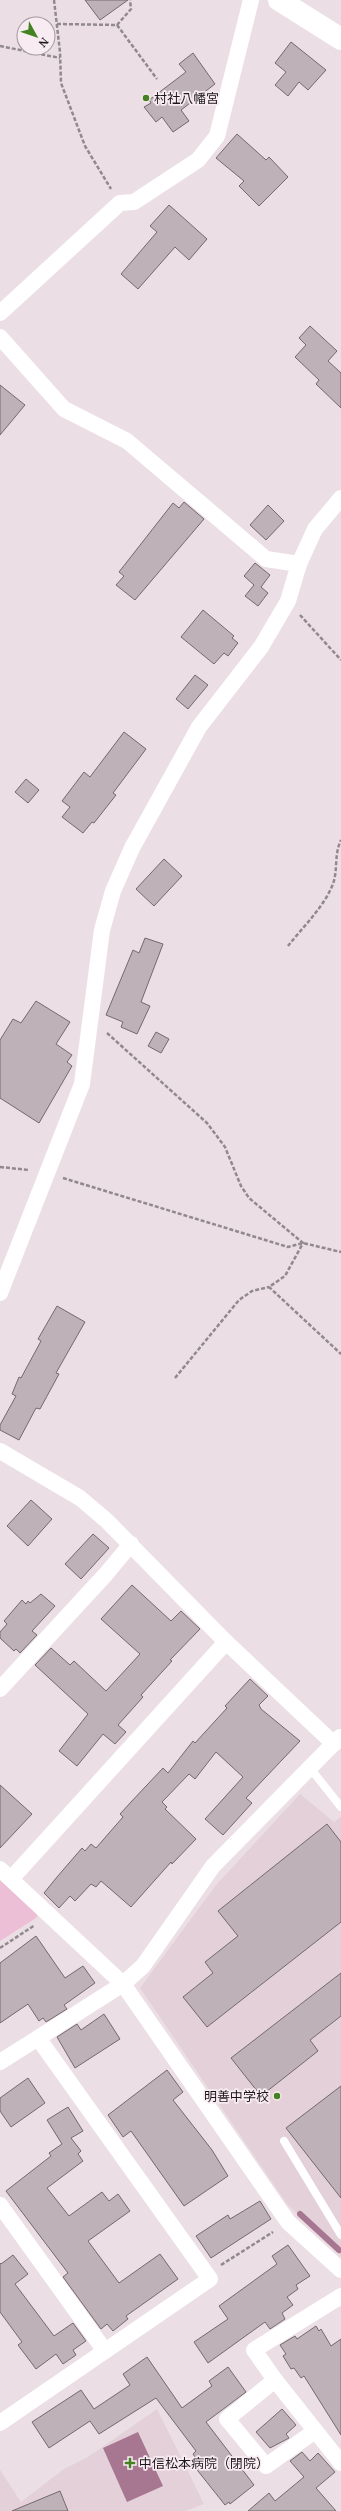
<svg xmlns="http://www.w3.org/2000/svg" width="341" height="2511" font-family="'PT Serif','Noto Sans JP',serif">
	<rect width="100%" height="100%" fill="#ebdfe5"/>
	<!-- built -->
	<g fill="#e3d0d9">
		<polygon points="300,1794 334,1822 341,1817 341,2256 287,2204 140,1988 216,1885"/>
		<polygon points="157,2409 204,2504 185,2511 0,2511 0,2470 21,2502 64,2469 88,2457"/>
	</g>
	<!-- green -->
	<polygon fill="#ecbfd6" points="0,1880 38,1914 36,1918 0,1941"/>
	<!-- water -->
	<polygon fill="#a77690" points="138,2432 163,2486 127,2502 103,2448"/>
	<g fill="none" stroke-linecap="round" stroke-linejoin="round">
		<!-- stream -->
		<polyline stroke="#a77690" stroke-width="6" points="300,2214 339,2250"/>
	</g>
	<!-- building -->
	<g fill="#beb2b8" stroke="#73696e">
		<polygon points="85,0 128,0 100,20"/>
		<polygon points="291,42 326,70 308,90 299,82 288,96 275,85 286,72 275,63"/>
		<polygon points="193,53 215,84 181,110 189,121 173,132 162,117 156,122 144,107 151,103 149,100 186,72 179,64"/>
		<polygon points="237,134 266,160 269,157 288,177 259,206 239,186 244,181 216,158"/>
		<polygon points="169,205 207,239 189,260 175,247 138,289 121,274 157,232 150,226"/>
		<polygon points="310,326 337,351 328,361 341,373 341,408 316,384 319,380 295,357 306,345 299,338"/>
		<polygon points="0,385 25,405 0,435"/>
		<polygon points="184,502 204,519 135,600 116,585 124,576 119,572 173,503 179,508"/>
		<polygon points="268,505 284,521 266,540 250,525"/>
		<polygon points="255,563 270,575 261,587 268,593 258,606 245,596 254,585 244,576"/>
		<polygon points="203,610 234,636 232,638 238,643 228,656 224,653 214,664 181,637"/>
		<polygon points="195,675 208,685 188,709 176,699"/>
		<polygon points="124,732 146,749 113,793 116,795 94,823 92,822 83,833 62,817 70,807 62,801 84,772 90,777"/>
		<polygon points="26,779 39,790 28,803 15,792"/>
		<polygon points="164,859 182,876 154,906 136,889"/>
		<polygon points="145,938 163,944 141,1002 150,1006 137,1034 121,1027 123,1022 106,1015 133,950 139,953"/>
		<polygon points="36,1001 70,1022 56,1044 72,1055 67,1062 72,1066 39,1123 0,1098 0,1040 13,1019 21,1023"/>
		<polygon points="156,1032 169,1039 161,1053 148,1046"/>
		<polygon points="57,1306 85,1322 56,1373 59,1374 40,1409 36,1408 19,1440 0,1430 0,1425 16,1396 12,1394 19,1377 21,1378 41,1341 38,1339"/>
		<polygon points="31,1500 52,1519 28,1546 7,1526"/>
		<polygon points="93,1534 109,1548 81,1579 65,1564"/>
		<polygon points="132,1585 171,1621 181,1611 200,1629 170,1660 172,1661 141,1695 143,1697 118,1725 126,1732 115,1744 103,1734 77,1766 59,1751 88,1714 35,1665 51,1648 70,1665 74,1661 106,1691 140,1654 101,1619"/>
		<polygon points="41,1594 55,1606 32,1631 37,1635 20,1653 16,1649 14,1651 0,1638 0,1632 7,1624 4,1621 22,1600 26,1604 28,1601 30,1603"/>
		<polygon points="250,1679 268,1696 259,1705 261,1709 300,1741 246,1798 252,1803 223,1835 205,1819 243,1777 216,1752 195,1779 189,1774 162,1802 167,1807 165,1809 196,1839 172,1864 171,1862 131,1907 101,1881 96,1887 91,1884 75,1901 70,1896 59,1908 44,1893 57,1877 82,1848 85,1851 91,1844 96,1848 123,1817 120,1814 131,1802 163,1768 168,1773 193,1741 195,1743 227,1708 225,1706"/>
		<polygon points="0,1785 32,1814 0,1848"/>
		<polygon points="327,1824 341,1842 341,1922 207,2027 183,1997 213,1973 205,1962 238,1936 218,1911"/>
		<polygon points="36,1936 65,1978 83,1966 95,1983 64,2005 67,2009 46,2022 43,2018 39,2021 28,2004 0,2023 0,1963"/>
		<polygon points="341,1973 341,2016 310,2040 318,2051 261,2096 231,2058"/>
		<polygon points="104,2014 120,2039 75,2068 57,2037 77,2024 81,2030"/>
		<polygon points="167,2070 183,2092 173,2100 212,2150 228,2176 184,2206 131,2131 123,2137 108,2115"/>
		<polygon points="28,2078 45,2103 11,2127 0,2111 0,2098"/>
		<polygon points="341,2086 341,2198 286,2128"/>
		<polygon points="68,2107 83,2131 71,2138 81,2151 78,2154 83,2161 47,2188 69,2216 102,2192 109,2201 118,2194 130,2211 88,2241 119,2283 160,2254 178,2279 126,2316 128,2319 113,2331 107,2324 101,2329 63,2277 68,2273 6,2191 51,2156 49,2153 62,2144 47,2120"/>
		<polygon points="260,2201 271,2219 211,2258 196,2236 228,2215 230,2219"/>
		<polygon points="288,2245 310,2276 296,2285 298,2289 287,2297 293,2305 282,2313 285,2319 270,2329 265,2322 208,2363 194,2342 228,2319 219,2306 277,2264 272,2256"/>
		<polygon points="13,2255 28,2274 15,2284 54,2336 73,2323 86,2341 73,2350 76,2355 63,2364 56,2354 36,2369 18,2345 22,2342 0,2312 0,2263 1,2264"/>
		<polygon points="316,2326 319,2331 321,2329 331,2346 341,2339 341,2435 304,2376 301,2378 294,2368 291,2369 283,2356 286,2354 280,2345 295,2336 297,2339"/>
		<polygon points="147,2357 182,2408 212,2386 209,2381 228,2367 246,2392 206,2422 254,2485 230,2504 229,2502 225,2505 190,2461 195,2457 193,2454 196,2451 156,2398 99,2434 90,2421 49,2448 32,2422 81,2390 94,2409 130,2385 123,2374"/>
		<polygon points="282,2409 296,2425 286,2434 289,2438 270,2448 256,2432"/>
		<polygon points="302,2452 310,2461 318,2453 335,2472 316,2488 336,2511 248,2511 269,2493 275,2501 304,2477 290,2461"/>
		<polygon points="60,2491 68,2511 12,2511"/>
	</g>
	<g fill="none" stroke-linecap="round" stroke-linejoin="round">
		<!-- path -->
		<g stroke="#91898d" stroke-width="2.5" stroke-dasharray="4 2" stroke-linecap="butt">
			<polyline points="54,0 60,52 61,83 85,146 111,189"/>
			<polyline points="57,24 117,25 131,9 130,0"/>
			<polyline points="117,25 157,79"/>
			<polyline points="0,46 60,58"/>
			<polyline points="300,615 341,660"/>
			<path d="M288 946C302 928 324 907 333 884 338 870 334 854 341 840"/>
			<polyline points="107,1033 207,1123 225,1147 241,1186 249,1198 303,1243 285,1276 269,1287 341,1354"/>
			<polyline points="0,1167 29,1170"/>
			<polyline points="63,1178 288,1247 303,1243 341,1252"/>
			<polyline points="175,1378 239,1300 252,1291 269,1287"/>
			<polyline points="0,1948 35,1925"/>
			<polyline points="221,2265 273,2232"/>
		</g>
		<!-- lane -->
		<g stroke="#fff" stroke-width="8">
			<polyline points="310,1768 341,1807"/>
			<polyline points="284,2141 341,2235"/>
		</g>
		<!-- street -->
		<g stroke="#fff" stroke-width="16">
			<polyline points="0,313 120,203 134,202 198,160 217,136 251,0"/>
			<polyline points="0,337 64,409 127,441 266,559 299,564"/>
			<polyline points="0,1293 82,1084 102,930 113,891 132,848 199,727 261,647 288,601 299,564 315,529 341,498"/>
			<polyline points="0,1451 80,1498 106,1520 226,1642 334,1744"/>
			<polyline points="0,1689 106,1574 131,1544"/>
			<polyline points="0,1869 123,1984 288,2222 341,2270"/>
			<polyline points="11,1879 226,1642"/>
			<polyline points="38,2038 123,1984 143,1966 213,1866 340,1737"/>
			<polyline points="0,2062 38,2038 210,2279 0,2423"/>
			<polyline points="0,2205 105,2351"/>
			<polyline points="341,2296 254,2350 275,2380 341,2463"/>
			<polyline points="275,2380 227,2419 266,2466 315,2431"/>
		</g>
		<!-- secondary -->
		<polyline stroke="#fff" stroke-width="22" points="279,0 341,39"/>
	</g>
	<!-- markers -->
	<g fill="#448221" stroke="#f8ecf2" stroke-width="1.5">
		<circle cx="146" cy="98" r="4"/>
		<circle cx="277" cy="2096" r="4"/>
		<path d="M128 2457h4v4h4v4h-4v4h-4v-4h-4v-4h4z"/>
	</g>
	<g text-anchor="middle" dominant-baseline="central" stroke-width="3.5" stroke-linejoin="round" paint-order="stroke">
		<!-- poi labels -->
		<g font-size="13" fill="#1d191b" stroke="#f8ecf2" text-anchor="start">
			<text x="154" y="98">村社八幡宮</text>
			<text x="269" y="2096" text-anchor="end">明善中学校</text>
			<text x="139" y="2463">中信松本病院（閉院）</text>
		</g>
	</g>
	<!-- north arrow -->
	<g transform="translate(36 36) rotate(130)"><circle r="19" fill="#f8ecf2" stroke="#a0989c"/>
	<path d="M0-3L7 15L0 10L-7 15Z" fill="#448221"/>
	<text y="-6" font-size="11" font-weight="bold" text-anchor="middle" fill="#1d191b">N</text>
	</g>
</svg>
